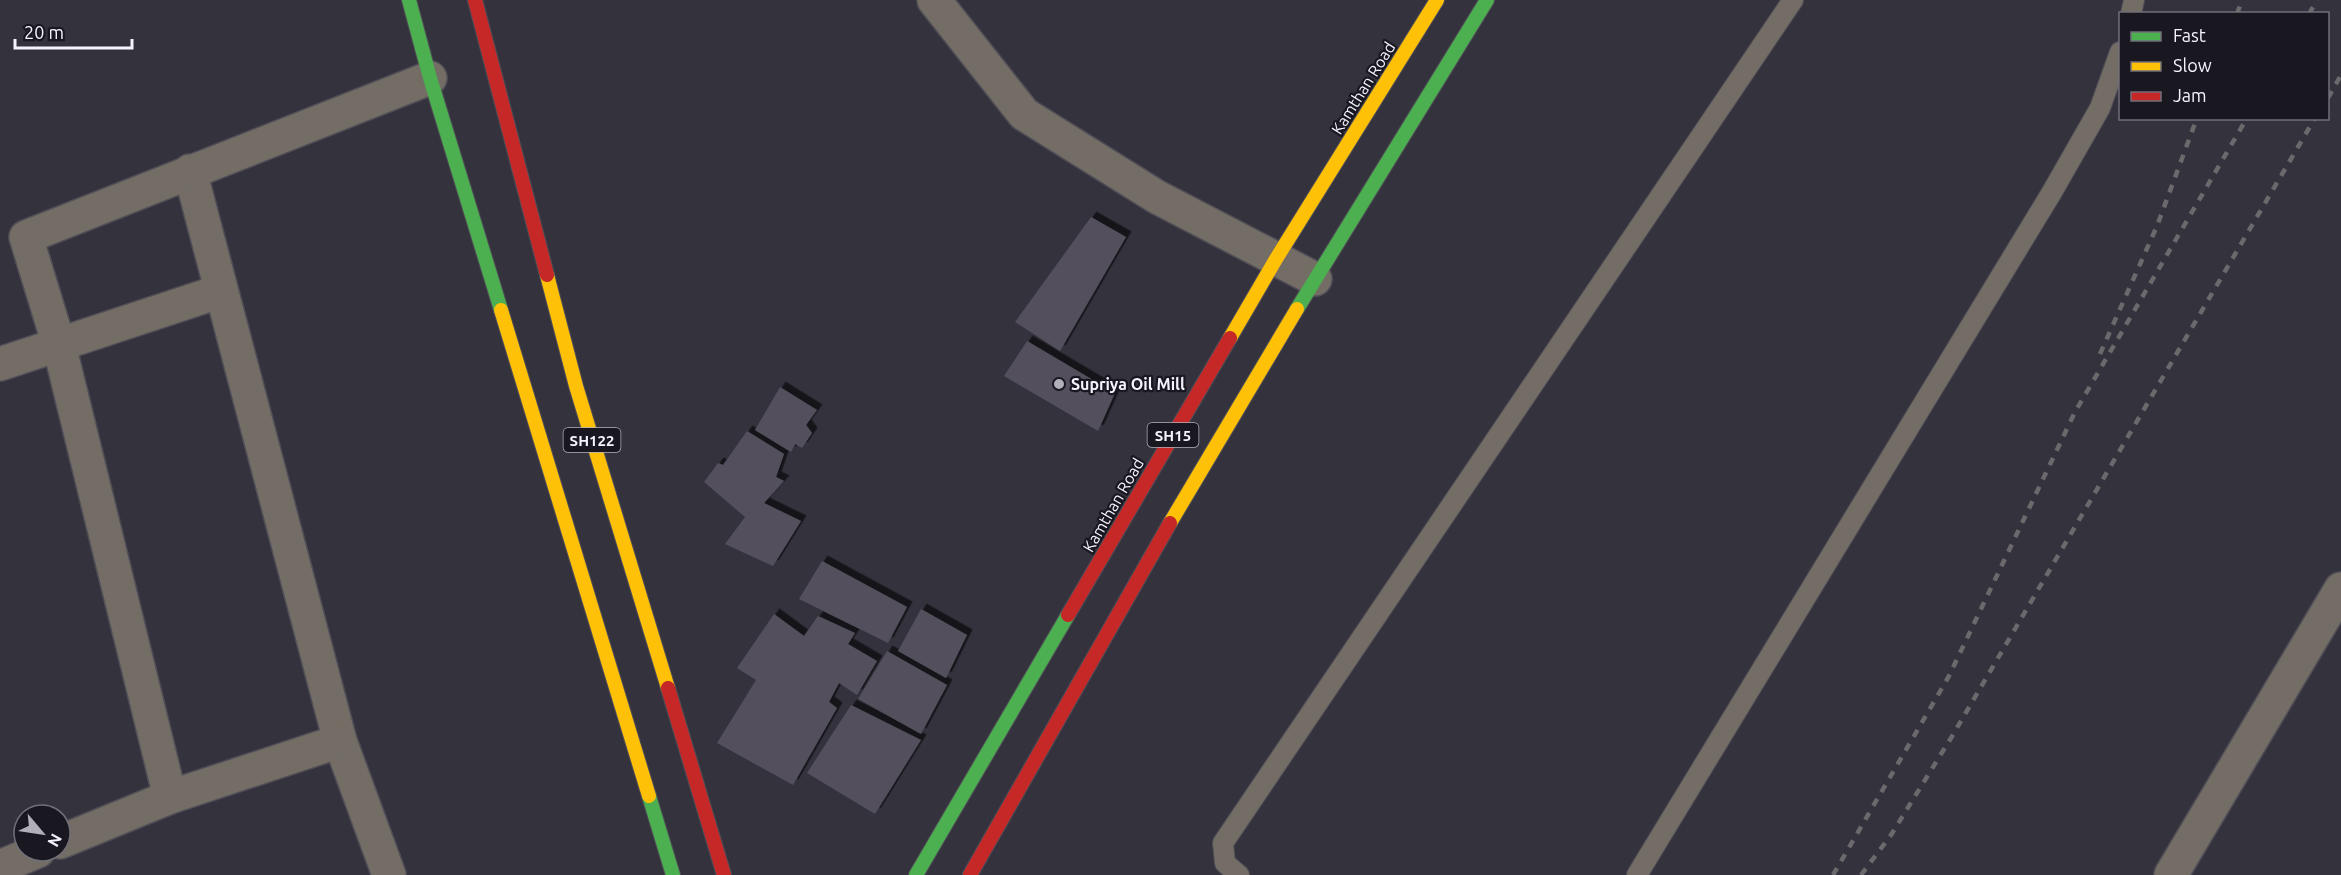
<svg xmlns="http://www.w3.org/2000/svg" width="2341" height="875" font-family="Ubuntu,sans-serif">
	<defs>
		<filter id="shadow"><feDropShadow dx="5.5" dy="-5.5" stdDeviation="0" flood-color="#0009"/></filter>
	</defs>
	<rect width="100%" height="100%" fill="#34323d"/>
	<!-- building -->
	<g fill="#52505b" filter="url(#shadow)">
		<polygon points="1091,217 1126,237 1060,351 1015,322"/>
		<polygon points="1027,341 1115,393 1098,431 1004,376"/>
		<polygon points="780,387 817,410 806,425 812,433 802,448 795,444 791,452 755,430"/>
		<polygon points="747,431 784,454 776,477 784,481 764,503 801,521 773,566 725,544 745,517 704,482 718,463 723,465"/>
		<polygon points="822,561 907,607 888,643 799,599"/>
		<polygon points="921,609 967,635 946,678 898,651"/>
		<polygon points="774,614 804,636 818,616 855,633 848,644 877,661 857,695 839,683 829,702 837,708 793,785 717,743 756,680 737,668"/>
		<polygon points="887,651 947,685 921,734 858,699"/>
		<polygon points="851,705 921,740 875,814 807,773"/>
	</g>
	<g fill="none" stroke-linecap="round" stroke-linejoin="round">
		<defs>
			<g id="lane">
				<polyline points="2131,14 2134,0"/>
				<polyline points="1239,875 1225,863 1223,843 1793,0"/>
				<polyline points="1637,875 2052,192 2100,108 2120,52"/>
			</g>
			<g id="street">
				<polyline points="934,0 1024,114 1157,197 1315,279"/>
				<polyline points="190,171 340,741 389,875"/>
				<polyline points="0,364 221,291"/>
				<polyline points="170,797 59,345 26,237 430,78"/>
				<polyline points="60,842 170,797 340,741"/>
				<polyline points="0,867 38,851"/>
				<polyline points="2171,875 2341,589"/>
			</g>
			<g id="fast">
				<polyline points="409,0 430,78 501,310"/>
				<polyline points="1297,309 1487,0"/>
				<polyline points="649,796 673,875"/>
				<polyline points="916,875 1068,615"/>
			</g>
			<g id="slow">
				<polyline points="547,275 576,386 668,688"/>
				<polyline points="501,310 649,796"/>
				<polyline points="1230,338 1276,259 1437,0"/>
				<polyline points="1170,523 1297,309"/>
			</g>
			<g id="jam">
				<polyline points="475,0 547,275"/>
				<polyline points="1068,615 1230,338"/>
				<polyline points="668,688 724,875"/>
				<polyline points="970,875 1170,523"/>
			</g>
		</defs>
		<!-- lane casing -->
		<use href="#lane" stroke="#504e57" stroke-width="22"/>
		<!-- street casing -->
		<use href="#street" stroke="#504e57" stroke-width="36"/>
		<!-- fast casing -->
		<use href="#fast" stroke="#504e57" stroke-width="16"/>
		<!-- slow casing -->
		<use href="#slow" stroke="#504e57" stroke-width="16"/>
		<!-- jam casing -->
		<use href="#jam" stroke="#504e57" stroke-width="16"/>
		<!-- lane -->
		<use href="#lane" stroke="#736d65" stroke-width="20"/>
		<!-- street -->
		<use href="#street" stroke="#736d65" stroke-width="33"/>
		<!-- fast -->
		<use href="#fast" stroke="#4caf50" stroke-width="14"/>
		<!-- slow -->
		<use href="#slow" stroke="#ffc107" stroke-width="14"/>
		<!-- jam -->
		<use href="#jam" stroke="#c62828" stroke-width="14"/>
		<!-- rail -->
		<g stroke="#6c696c" stroke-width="4.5" stroke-dasharray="8 8" stroke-linecap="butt">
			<polyline points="2237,14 2242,0"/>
			<polyline points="2309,14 2317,0"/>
			<polyline points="2328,98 2341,75"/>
			<polyline points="2100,354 2157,226 2197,118"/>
			<polyline points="1833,875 1949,676 2075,412 2247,118"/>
			<polyline points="1861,875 1891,835 1951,738 2315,118"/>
		</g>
	</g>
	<!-- markers -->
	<circle fill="#b1afba" stroke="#191720" stroke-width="2" cx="1059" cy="384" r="6"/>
	<g text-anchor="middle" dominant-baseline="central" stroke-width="4.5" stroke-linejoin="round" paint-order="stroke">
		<!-- shield labels -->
		<g fill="#191720" stroke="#b3b1bb" stroke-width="1.5">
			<rect x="1147.5" y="423" width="51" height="24" rx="4.5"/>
			<rect x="563.5" y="428" width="57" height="24" rx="4.5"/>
		</g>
		<g font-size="15" font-weight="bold" fill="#f5f3fe">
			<text x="1173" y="435">SH15</text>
			<text x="592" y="440">SH122</text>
		</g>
		<!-- street labels -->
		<g font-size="16" fill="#f5f3fe" stroke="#191720">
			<text transform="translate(1363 88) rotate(-58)">Kamthan Road</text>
			<text transform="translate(1113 505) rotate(-60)">Kamthan Road</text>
		</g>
		<!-- poi labels -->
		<g font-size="16" font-weight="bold" fill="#f5f3fe" stroke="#191720" text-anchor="start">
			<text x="1071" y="384">Supriya Oil Mill</text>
		</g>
	</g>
	<!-- legend -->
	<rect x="2119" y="12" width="210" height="108" fill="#191720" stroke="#716f79" stroke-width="1.5"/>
	<rect x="2131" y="32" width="30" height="9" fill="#4caf50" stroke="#716f79" stroke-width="1.5"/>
	<text x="2173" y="42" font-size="18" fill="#f5f3fe">Fast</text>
	<rect x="2131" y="62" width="30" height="9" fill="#ffc107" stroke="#716f79" stroke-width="1.5"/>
	<text x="2173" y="72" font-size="18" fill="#f5f3fe">Slow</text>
	<rect x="2131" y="92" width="30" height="9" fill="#c62828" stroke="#716f79" stroke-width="1.5"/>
	<text x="2173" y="102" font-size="18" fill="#f5f3fe">Jam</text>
	<!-- north arrow -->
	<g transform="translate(42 833) rotate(119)"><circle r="28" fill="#191720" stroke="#716f79" stroke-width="1.5"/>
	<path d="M0-4.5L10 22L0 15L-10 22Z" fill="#b1afba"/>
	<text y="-9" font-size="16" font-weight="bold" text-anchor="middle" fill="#f5f3fe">N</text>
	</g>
	<!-- scale -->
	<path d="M15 39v9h117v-9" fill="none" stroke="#f5f3fe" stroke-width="3"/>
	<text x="24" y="39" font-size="18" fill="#f5f3fe" stroke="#191720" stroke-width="4.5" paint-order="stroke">20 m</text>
</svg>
